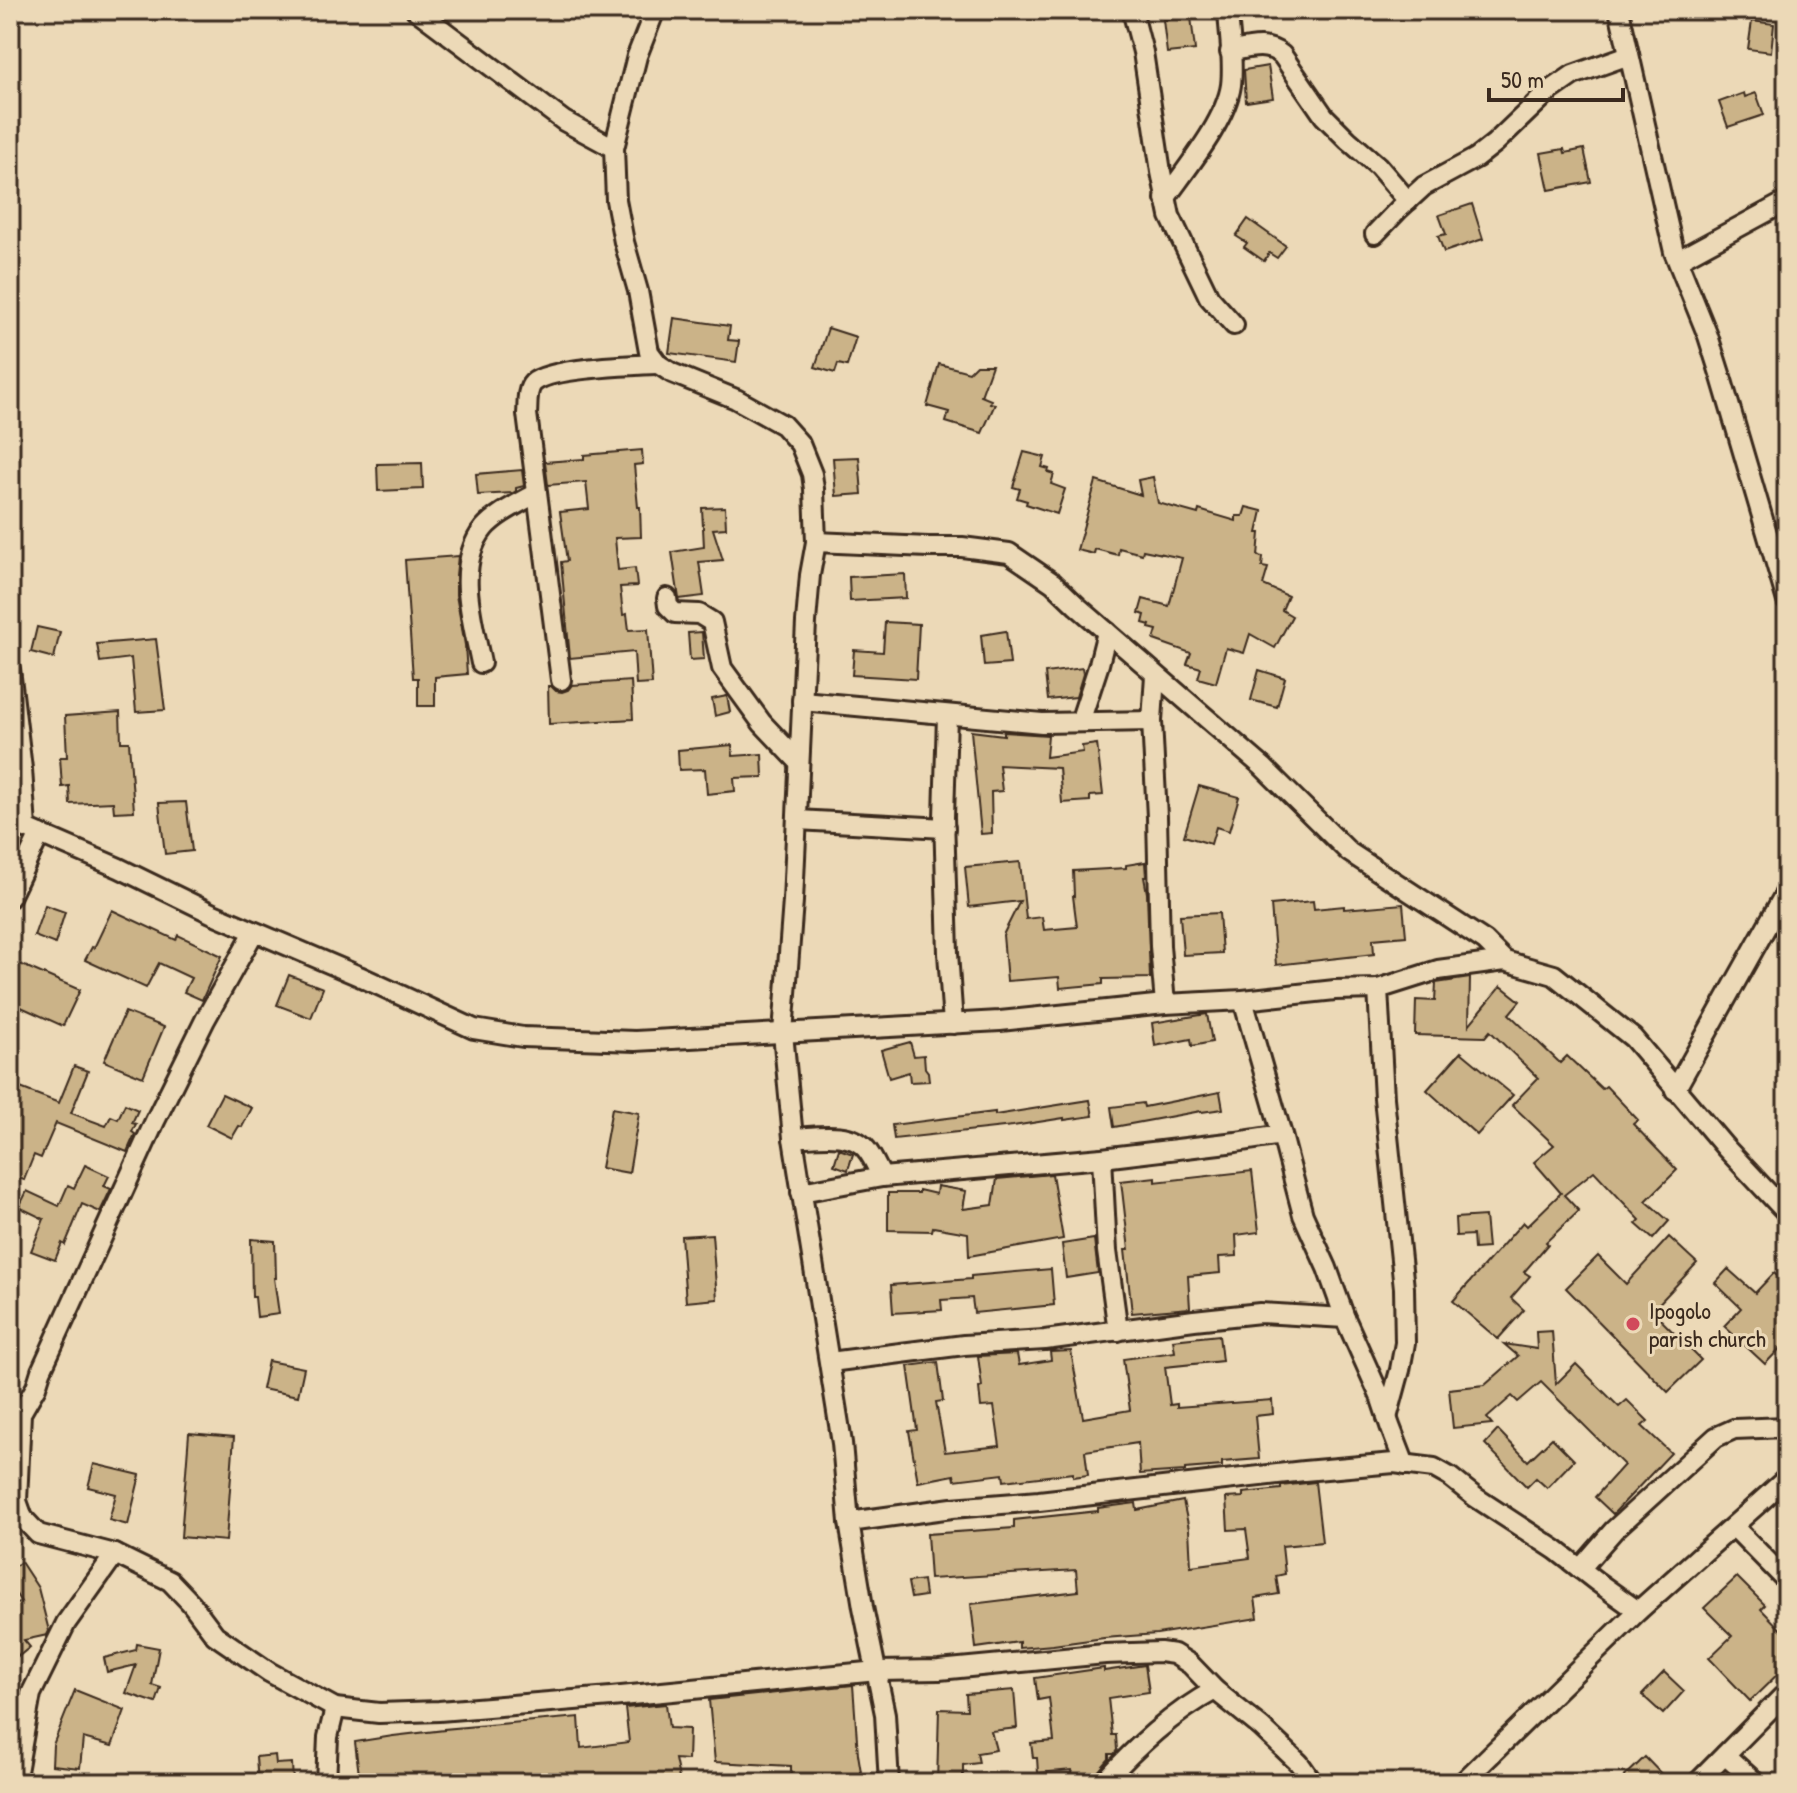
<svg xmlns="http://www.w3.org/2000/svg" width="1797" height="1793" font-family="'Patrick Hand',sans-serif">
	<rect width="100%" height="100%" fill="#ecd9b7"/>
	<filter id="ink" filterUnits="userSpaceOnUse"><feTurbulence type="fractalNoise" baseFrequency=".0125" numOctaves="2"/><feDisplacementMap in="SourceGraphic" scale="16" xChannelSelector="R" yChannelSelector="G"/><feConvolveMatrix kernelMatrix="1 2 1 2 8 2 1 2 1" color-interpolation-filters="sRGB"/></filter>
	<g filter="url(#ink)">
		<!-- building -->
		<g fill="#cbb388" stroke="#3b2a1e" stroke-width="2">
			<polygon points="1191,17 1195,50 1167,53 1163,20"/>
			<polygon points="1752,21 1774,24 1771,52 1748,49"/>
			<polygon points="1268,66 1273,98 1246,102 1244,70"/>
			<polygon points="1744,93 1745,97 1756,93 1764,115 1728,127 1719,102"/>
			<polygon points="1564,149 1565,153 1584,149 1591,182 1549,190 1541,153"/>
			<polygon points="1472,204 1483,239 1444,252 1438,236 1446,234 1439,215"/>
			<polygon points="1248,219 1286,246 1277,258 1269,253 1264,261 1244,247 1247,243 1236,236"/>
			<polygon points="674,318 730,326 728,340 739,341 736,362 669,353"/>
			<polygon points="828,328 856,337 847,366 838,364 835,373 815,367"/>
			<polygon points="939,364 969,372 976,365 992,365 981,396 991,400 990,403 995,404 982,433 946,422 949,412 927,406"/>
			<polygon points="642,450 643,464 634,465 638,507 640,507 641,537 615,538 618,570 635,568 637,586 620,587 623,615 627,614 629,630 648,629 652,684 636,685 634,652 570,658 561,562 567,561 560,512 589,509 586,482 548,485 545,462 584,459 584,455"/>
			<polygon points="1024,452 1045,457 1042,467 1049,469 1048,472 1054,474 1051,484 1065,489 1057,514 1026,504 1027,501 1017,498 1020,489 1013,487"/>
			<polygon points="859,457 862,494 836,496 833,458"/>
			<polygon points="422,463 423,489 378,491 377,464"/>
			<polygon points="522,470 524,486 516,488 516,491 513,493 478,495 476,474"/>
			<polygon points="1153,477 1158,503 1198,514 1199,510 1236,521 1236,516 1243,516 1246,507 1262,511 1257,533 1260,533 1258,556 1263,557 1262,567 1268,568 1263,585 1288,596 1282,610 1292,616 1275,648 1250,634 1244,653 1226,648 1216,683 1198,678 1201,668 1187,664 1191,653 1154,640 1157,630 1149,628 1150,625 1143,623 1145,615 1139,613 1143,599 1169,606 1182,558 1143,550 1142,554 1119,548 1118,555 1095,549 1094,554 1077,550 1096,481 1141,495 1138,480"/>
			<polygon points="725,507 726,528 713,529 723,560 699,562 704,596 679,599 672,552 704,547 702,508"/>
			<polygon points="458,556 456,576 456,595 465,645 467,674 435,677 435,706 418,706 418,678 413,678 405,560"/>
			<polygon points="905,574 906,598 850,601 849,577"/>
			<polygon points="885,622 919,624 916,679 852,675 854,650 883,652"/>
			<polygon points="37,627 60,632 54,658 31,652"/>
			<polygon points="1006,631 1010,664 984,666 981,635"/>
			<polygon points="702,632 704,659 690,660 688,633"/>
			<polygon points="156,639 165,710 136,712 131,658 100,662 97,644"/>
			<polygon points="1082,668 1083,674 1076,697 1048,700 1045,673"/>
			<polygon points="1259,670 1285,678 1277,707 1251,700"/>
			<polygon points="631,681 633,719 549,724 548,686 551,686 556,691 562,692 568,690 572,685"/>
			<polygon points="727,696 730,712 715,716 712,699"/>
			<polygon points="120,712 121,742 129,742 134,811 114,812 113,802 70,804 69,786 62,787 60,757 67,757 65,716"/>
			<polygon points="971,731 1004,735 1004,732 1048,735 1046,757 1083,752 1082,746 1097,744 1103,795 1090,796 1090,801 1062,803 1059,768 999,765 1002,791 991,792 992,833 981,834"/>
			<polygon points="732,745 733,756 762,754 763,777 734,778 735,791 707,794 705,769 679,770 678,750"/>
			<polygon points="1199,786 1239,797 1229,831 1216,827 1211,844 1184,836"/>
			<polygon points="186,802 192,851 165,854 159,803"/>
			<polygon points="1020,862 1026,919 1042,917 1044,930 1077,927 1073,896 1074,896 1073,871 1126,868 1126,865 1145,862 1146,877 1144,877 1147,893 1150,978 1103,979 1103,984 1060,988 1059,977 1007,981 1003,935 1020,901 969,907 965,867"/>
			<polygon points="1313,901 1314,909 1344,906 1344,909 1403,904 1406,936 1373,939 1374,954 1276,965 1271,905"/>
			<polygon points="45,905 65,912 55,944 34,936"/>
			<polygon points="112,910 176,940 178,935 222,956 202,1000 184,992 191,978 159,963 146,988 85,960 92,947 94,948"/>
			<polygon points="1219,913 1222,953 1183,955 1180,915"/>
			<polygon points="20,964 80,990 63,1026 10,1002 10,988"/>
			<polygon points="289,975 323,988 311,1018 277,1005"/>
			<polygon points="1470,978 1469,1025 1501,986 1520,1001 1509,1014 1560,1063 1567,1056 1602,1089 1606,1086 1638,1120 1633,1124 1677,1170 1646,1201 1669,1221 1653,1239 1636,1224 1640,1220 1594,1171 1564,1195 1579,1211 1546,1242 1548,1244 1524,1272 1530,1276 1511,1298 1524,1310 1498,1339 1453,1301 1523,1222 1527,1226 1561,1193 1534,1162 1554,1145 1512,1105 1538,1078 1490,1031 1485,1037 1415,1035 1416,1000 1435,1001 1436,983"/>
			<polygon points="125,1012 164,1027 143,1077 104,1061"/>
			<polygon points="1207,1014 1212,1042 1192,1046 1191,1039 1155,1046 1152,1023"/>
			<polygon points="910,1042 914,1056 924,1055 925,1068 928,1072 929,1081 910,1082 909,1072 889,1078 881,1050"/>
			<polygon points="1461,1052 1513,1095 1477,1135 1427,1090"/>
			<polygon points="74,1066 88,1071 71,1113 106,1126 111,1116 118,1119 125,1104 138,1110 132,1123 136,1124 132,1132 135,1134 127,1152 56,1123 41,1158 34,1155 24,1180 10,1175 10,1084 59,1103"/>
			<polygon points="1220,1092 1223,1109 1201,1112 1201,1111 1114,1127 1111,1107 1143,1103 1144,1107"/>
			<polygon points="222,1094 252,1108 242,1127 239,1126 232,1138 206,1125"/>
			<polygon points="1090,1100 1093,1116 1064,1120 1064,1118 1013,1126 894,1139 892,1125 995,1112 995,1115"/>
			<polygon points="612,1108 639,1113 629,1173 601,1168"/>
			<polygon points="839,1149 853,1154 848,1170 834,1165"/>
			<polygon points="85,1165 109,1176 104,1186 111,1189 100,1212 82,1204 65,1245 62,1243 55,1260 31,1251 44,1219 19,1207 27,1191 59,1206 68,1185 74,1188"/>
			<polygon points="1252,1171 1259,1232 1236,1235 1237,1256 1219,1257 1220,1273 1188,1276 1190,1308 1132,1313 1125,1250 1129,1250 1121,1181 1155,1177 1155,1182"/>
			<polygon points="1052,1174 1063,1239 969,1256 968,1233 933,1227 932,1231 888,1230 888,1193 919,1193 919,1190 936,1194 937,1186 966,1191 963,1209 993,1205 997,1179"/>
			<polygon points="1485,1216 1488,1248 1474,1249 1473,1235 1456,1236 1455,1218"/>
			<polygon points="712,1234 717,1299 686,1302 681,1236"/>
			<polygon points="1669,1237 1697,1263 1652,1311 1701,1360 1668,1392 1566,1288 1598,1256 1626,1284"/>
			<polygon points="251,1239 275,1241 276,1278 274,1278 279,1314 257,1317 255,1297 252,1297"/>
			<polygon points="1094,1239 1098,1273 1066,1278 1062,1244"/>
			<polygon points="1051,1269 1054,1305 974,1313 972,1298 941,1300 942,1310 893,1313 891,1285 971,1279 971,1276"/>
			<polygon points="1728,1269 1755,1293 1774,1273 1787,1285 1787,1341 1765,1364 1724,1326 1741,1308 1715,1283"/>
			<polygon points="1552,1331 1556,1384 1576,1364 1619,1407 1627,1400 1648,1421 1642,1426 1671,1453 1613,1514 1595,1497 1624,1465 1541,1382 1518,1402 1512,1396 1487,1418 1492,1424 1453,1428 1449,1389 1485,1385 1518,1356 1504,1344 1537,1349 1536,1332"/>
			<polygon points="1219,1335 1222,1361 1165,1367 1170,1405 1177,1404 1177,1407 1272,1400 1273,1414 1255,1416 1259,1459 1222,1462 1222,1466 1185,1469 1185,1471 1140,1474 1138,1443 1085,1451 1088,1475 1073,1477 1073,1473 1004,1481 1003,1474 955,1480 954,1475 918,1482 909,1431 917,1430 908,1366 938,1362 943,1401 936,1402 945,1452 1000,1446 994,1406 981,1407 979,1388 982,1387 981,1379 978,1356 1017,1354 1019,1365 1051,1360 1050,1352 1071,1351 1083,1418 1130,1410 1123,1359 1175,1352 1173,1340"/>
			<polygon points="268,1361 304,1368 298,1396 262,1389"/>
			<polygon points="1498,1430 1528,1461 1552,1438 1574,1460 1547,1488 1536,1478 1527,1487 1485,1444"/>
			<polygon points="189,1433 234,1437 226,1541 181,1537"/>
			<polygon points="94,1464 140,1475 128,1525 109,1520 116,1494 88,1487"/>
			<polygon points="1315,1482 1322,1542 1282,1546 1285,1574 1276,1576 1279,1594 1255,1598 1258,1618 1157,1634 1104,1638 1053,1645 1019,1648 1019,1642 976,1648 971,1604 1078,1591 1076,1570 930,1579 927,1534 1014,1528 1014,1520 1098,1511 1098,1508 1136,1503 1137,1510 1183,1501 1189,1529 1191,1566 1250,1558 1246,1529 1228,1530 1226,1498 1243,1497 1243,1493 1281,1489 1281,1486"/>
			<polygon points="21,1562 38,1588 49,1631 47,1635 24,1640 30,1647 19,1656 10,1645 10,1604 21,1602 10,1585 10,1569"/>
			<polygon points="1737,1577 1765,1605 1761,1609 1787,1636 1787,1665 1750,1701 1709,1658 1732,1636 1704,1608"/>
			<polygon points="923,1580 925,1596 911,1598 908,1582"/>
			<polygon points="137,1644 159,1648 152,1685 161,1688 156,1703 126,1693 136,1665 107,1672 104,1658 136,1650"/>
			<polygon points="1145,1665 1149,1692 1108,1698 1112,1735 1116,1735 1117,1750 1114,1754 1109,1754 1109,1759 1091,1780 1073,1782 1072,1770 1038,1773 1037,1758 1033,1758 1031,1743 1054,1741 1049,1698 1038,1700 1035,1678 1104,1668 1104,1671"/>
			<polygon points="1664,1672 1684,1691 1663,1714 1642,1695"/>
			<polygon points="853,1685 858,1754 862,1778 835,1783 791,1783 791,1766 715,1762 709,1700"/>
			<polygon points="75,1690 125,1710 112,1746 83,1738 80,1768 52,1765 53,1745"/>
			<polygon points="1014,1690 1017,1728 991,1731 996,1750 977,1753 979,1763 963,1765 963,1783 937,1783 939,1709 967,1710 966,1694"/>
			<polygon points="666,1704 669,1728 689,1729 688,1760 675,1759 680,1783 588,1783 588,1782 540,1783 540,1781 522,1783 360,1783 355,1742 393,1736 444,1730 444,1729 579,1717 581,1748 629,1742 625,1708"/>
			<polygon points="275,1755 276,1764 292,1763 293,1783 258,1783 256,1757"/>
			<polygon points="1645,1757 1670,1783 1618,1783"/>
		</g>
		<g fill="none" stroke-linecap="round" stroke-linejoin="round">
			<defs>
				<g id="minor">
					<polyline points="416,10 564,121 614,148"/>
					<polyline points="655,10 637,56 614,148 616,200 624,242 638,291 649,352 658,364 672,373 736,399 783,425 800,444 812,474 814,489 816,542 810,575 806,622 793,901 783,1033 793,1138 842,1443 849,1522 863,1607 885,1714 889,1783"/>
					<polyline points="1132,10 1143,52 1161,172 1170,216 1209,297 1234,325"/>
					<polyline points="1619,10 1674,252 1708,336 1721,377 1787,601"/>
					<path d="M1230 52C1249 48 1266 42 1282 55L1324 116 1348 140 1378 166 1408 201"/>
					<path d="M1165 199C1186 169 1226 121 1231 85 1234 61 1229 34 1228 10"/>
					<polyline points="1375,234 1399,209 1424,186 1476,158 1495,143 1547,93 1573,75 1629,55"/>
					<polyline points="1678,260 1787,201"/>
					<polyline points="816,542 928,547 962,547 1009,553 1053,583 1077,606 1263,767 1349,852 1485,941 1505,961"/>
					<polyline points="667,598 668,606 675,613 699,614 712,622 722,668 762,723 799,762"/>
					<path d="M481 663C473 622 454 565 484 528 497 513 520 503 537 493"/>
					<polyline points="10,669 22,769 26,828"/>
					<polyline points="1155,675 1152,721 1157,817 1160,946 1165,1004"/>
					<path d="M561 680 527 414C528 405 526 390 533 383 549 368 633 365 658 364"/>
					<polyline points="802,701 1042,723 1152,721"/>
					<polyline points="947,715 944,817 948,953 953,1024"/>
					<polyline points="1080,722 1099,664 1107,632"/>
					<polyline points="797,820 945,828"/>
					<polyline points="10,821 119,868 211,913 359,976 474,1029 523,1037 635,1041 1000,1021 1165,1004 1243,1000 1335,990 1378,989 1438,970 1505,961 1554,975 1633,1038 1725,1147 1787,1213"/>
					<polyline points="10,897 40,834"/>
					<polyline points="254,932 205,1020 155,1121 41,1371 36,1387 21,1413 17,1501 23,1518 38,1534 115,1554 170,1581 191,1603 215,1635 269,1672 335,1708 379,1713 439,1711 611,1697 877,1671 939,1670 1105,1654 1160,1652 1174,1654 1190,1664 1215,1690 1262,1728 1299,1763 1313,1783"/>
					<polyline points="1378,989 1384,1098 1404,1288 1405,1343 1400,1370 1387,1418"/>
					<polyline points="1243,1000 1282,1135 1303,1215 1327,1268 1345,1318 1380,1396 1390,1426 1405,1465"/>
					<polyline points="1675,1090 1787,890"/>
					<path d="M793 1138C815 1137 851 1130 866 1149 873 1157 877 1168 882 1177"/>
					<polyline points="1102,1158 1107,1251 1118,1331"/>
					<polyline points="801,1192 882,1177 1102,1158 1236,1142 1282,1135"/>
					<polyline points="830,1362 964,1345 1045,1340 1194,1320 1260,1313 1345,1318"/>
					<polyline points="849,1522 952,1508 1039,1501 1304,1471 1394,1463 1434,1468 1450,1477 1475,1497 1556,1550 1596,1581 1638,1611"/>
					<polyline points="1734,1527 1787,1581"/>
					<polyline points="1580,1569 1614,1530 1716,1437 1734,1429 1787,1427"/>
					<polyline points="1725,1755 1756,1783"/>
					<polyline points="15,1783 31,1694 66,1623 115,1554"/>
					<polyline points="326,1783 328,1737 335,1708"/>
					<path d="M1103 1783C1136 1747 1172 1713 1215 1690"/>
					<polyline points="1462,1783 1638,1611 1787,1478"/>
					<polyline points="1697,1783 1787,1692"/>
				</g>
			</defs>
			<!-- minor casing -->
			<use href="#minor" stroke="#3b2a1e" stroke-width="24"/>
			<!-- minor -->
			<use href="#minor" stroke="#ecd9b7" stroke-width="18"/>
		</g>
	</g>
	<!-- markers -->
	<circle fill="#d1495b" stroke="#ecd9b7" stroke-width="3" cx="1633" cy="1324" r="8"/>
	<g text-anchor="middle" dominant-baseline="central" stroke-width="6" stroke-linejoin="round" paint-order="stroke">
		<!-- poi labels -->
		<g font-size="24" fill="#3b2a1e" stroke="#ecd9b7" text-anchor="start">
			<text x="1649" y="1310">Ipogolo<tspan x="1649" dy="28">parish church</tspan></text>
		</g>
	</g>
	<!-- margin -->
	<rect width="1797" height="1793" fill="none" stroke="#ecd9b7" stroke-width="40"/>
	<rect x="20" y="20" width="1757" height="1753" fill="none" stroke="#3b2a1e" stroke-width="3" filter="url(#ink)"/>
	<!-- scale -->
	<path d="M1489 88v12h134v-12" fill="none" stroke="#3b2a1e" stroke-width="4"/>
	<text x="1501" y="88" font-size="24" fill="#3b2a1e" stroke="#ecd9b7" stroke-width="6" paint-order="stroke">50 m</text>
</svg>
